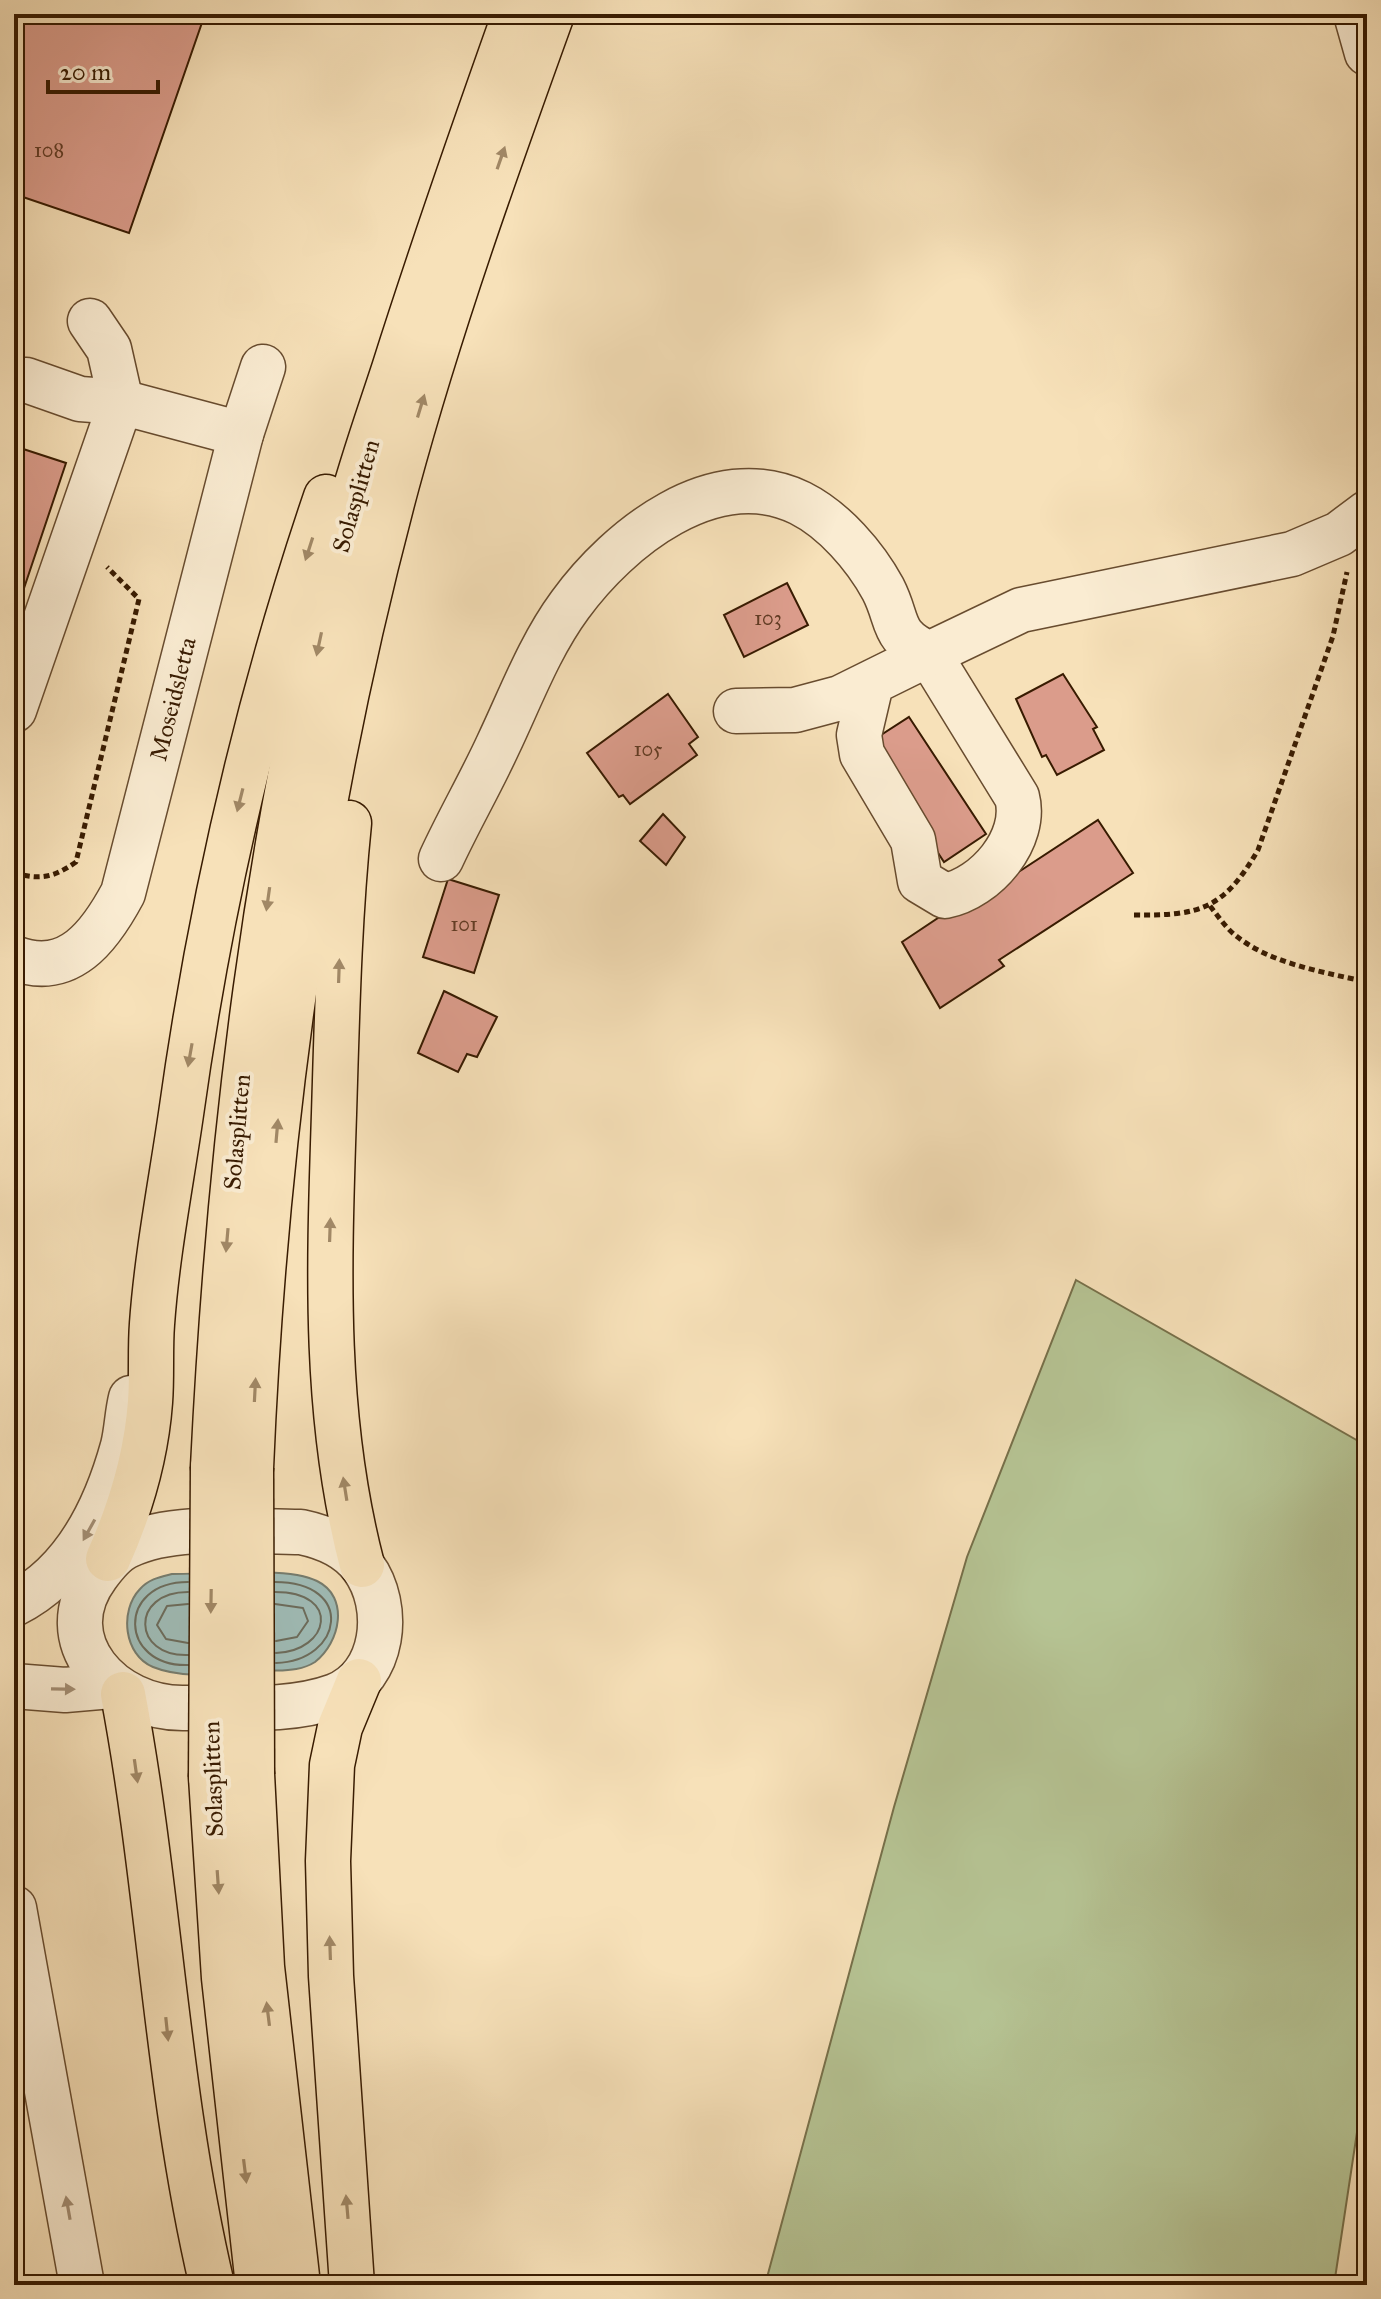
<svg xmlns="http://www.w3.org/2000/svg" width="1381" height="2299" font-family="'IM FELL Great Primer',serif">
	<rect width="100%" height="100%" fill="#f7e1b9"/>
	<filter id="stains"><feTurbulence type="fractalNoise" baseFrequency=".0025" numOctaves="4"/><feColorMatrix values="0 0 0 0 .2 0 0 0 0 .09 0 0 0 0 .02 0 0 0 .5 -.17"/></filter>
	<radialGradient id="worn" r=".72"><stop offset=".6" stop-color="#630" stop-opacity="0"/><stop offset="1" stop-color="#630" stop-opacity=".3"/></radialGradient>
	<!-- green -->
	<polygon fill="#b6c494" stroke="#77704a" stroke-width="2" points="1076,1280 1367,1446 1367,2066 1334,2285 765,2285 894,1807 967,1557"/>
	<!-- water -->
	<path fill="#9fbcb7" stroke="#767c6e" stroke-width="2" d="M172 1574C207 1574 289 1566 317 1581 350 1597 340 1643 315 1662 301 1671 284 1670 268 1671 232 1672 187 1681 153 1667 124 1655 119 1611 140 1589 149 1579 160 1577 172 1574Z"/>
	<g fill="none" stroke-linecap="round" stroke-linejoin="round">
		<!-- shore -->
		<g stroke="#6c6c5c" stroke-width="2">
			<path d="M275 1582C356 1582 343 1661 276 1663"/>
			<path d="M275 1592C342 1592 330 1651 276 1653"/>
			<polyline points="275,1604 303,1608 308,1621 297,1637 276,1641"/>
			<polyline points="188,1643 166,1639 157,1625 167,1606 188,1604"/>
			<path d="M188 1655C132 1657 130 1592 188 1592"/>
			<path d="M188 1665C119 1667 116 1582 188 1582"/>
		</g>
	</g>
	<!-- building -->
	<g fill="#db9c8b" stroke="#381b01" stroke-width="2">
		<polygon points="14,14 205,14 129,233 14,194"/>
		<polygon points="14,446 66,463 14,618"/>
		<polygon points="787,583 808,625 744,657 724,615"/>
		<polygon points="1063,674 1097,727 1093,729 1104,750 1057,775 1046,755 1042,757 1016,699"/>
		<polygon points="668,694 698,737 689,744 697,755 630,804 623,795 619,797 587,753"/>
		<polygon points="909,717 986,834 944,862 867,744"/>
		<polygon points="663,814 685,837 666,865 640,841"/>
		<polygon points="1098,820 1133,873 999,960 1004,966 940,1008 902,942 962,902 965,907"/>
		<polygon points="448,879 499,895 474,973 423,957"/>
		<polygon points="444,991 497,1017 477,1057 467,1054 458,1072 418,1053"/>
	</g>
	<g fill="none" stroke-linecap="round" stroke-linejoin="round">
		<defs>
			<g id="minor">
				<polyline points="1356,14 1367,53"/>
				<polyline points="26,380 80,399 121,402 109,349 90,321"/>
				<polyline points="14,710 121,402 241,434"/>
				<path d="M736 711 795 710 840 698 929 654 1017 797C1028 839 986 888 945 896L920 881 913 840 862 754 859 735 871 684"/>
				<path d="M441 859C459 820 480 784 498 745 520 699 539 647 570 605 618 539 714 461 800 503 834 520 865 556 883 589 900 622 889 635 929 654L1021 610 1292 554 1339 534 1367 513"/>
				<path d="M14 958C69 979 100 936 123 893L241 434 263 367"/>
				<path d="M301 1532C325 1537 348 1546 363 1567 392 1606 385 1677 335 1696 289 1713 233 1707 184 1708 113 1709 48 1641 97 1575 105 1564 114 1552 127 1546 173 1523 250 1532 301 1532Z"/>
				<path d="M14 1604C74 1574 106 1508 123 1446 127 1430 127 1414 131 1398"/>
				<polyline points="14,1686 65,1690 111,1686"/>
				<polyline points="14,1908 82,2285"/>
			</g>
			<g id="highway">
				<path d="M349 823C339 920 337 1017 334 1114 329 1267 323 1416 362 1565"/>
				<path d="M213 1467C229 1143 266 834 347 519 360 468 378 418 394 369 432 249 473 132 515 14"/>
				<path d="M251 1468C265 1137 311 804 397 484 440 325 496 169 552 14"/>
				<path d="M108 1559C130 1510 146 1456 150 1402 152 1376 150 1350 152 1324 157 1254 171 1183 181 1114 210 905 258 697 326 497"/>
				<path d="M123 1694C160 1890 166 2090 212 2285"/>
				<polyline points="252,1774 262,1967 298,2285"/>
				<polyline points="211,1777 224,1978 258,2285"/>
				<polyline points="352,2285 331,1976 328,1861 332,1765 340,1727 359,1681"/>
			</g>
		</defs>
		<!-- minor casing -->
		<use href="#minor" stroke="#684c2f" stroke-width="47"/>
		<!-- highway casing -->
		<use href="#highway" stroke="#381b01" stroke-width="47"/>
		<!-- path -->
		<g stroke="#381b01" stroke-width="5" stroke-dasharray="6 4" stroke-linecap="butt">
			<path d="M14 873C40 880 53 878 76 862L139 599 107 567"/>
			<path d="M1210 906C1218 916 1226 928 1235 935 1270 964 1324 972 1367 982"/>
			<path d="M1134 915C1200 916 1224 909 1258 850L1333 636 1347 572"/>
		</g>
		<!-- minor -->
		<use href="#minor" stroke="#faecd2" stroke-width="44"/>
		<!-- highway -->
		<use href="#highway" stroke="#f7e1b9" stroke-width="44"/>
		<defs>
			<g id="highway-bridge">
				<polyline points="251,1468 252,1774"/>
				<polyline points="211,1777 213,1467"/>
			</g>
		</defs>
		<!-- highway-bridge casing -->
		<use href="#highway-bridge" stroke="#381b01" stroke-width="47" stroke-linecap="butt"/>
		<!-- highway-bridge -->
		<use href="#highway-bridge" stroke="#f7e1b9" stroke-width="44"/>
	</g>
	<!-- one-way arrows -->
	<defs><path id="oneway-solid" d="M-6-.8H1V-3.2L6.5 0L1 3.2V.8H-6Z" transform="scale(2)"/></defs>
	<g fill="#a18866">
		<use href="#oneway-solid" transform="translate(501 158) rotate(-71)"/>
		<use href="#oneway-solid" transform="translate(421 406) rotate(-73)"/>
		<use href="#oneway-solid" transform="translate(309 549) rotate(108)"/>
		<use href="#oneway-solid" transform="translate(319 644) rotate(102)"/>
		<use href="#oneway-solid" transform="translate(240 800) rotate(104)"/>
		<use href="#oneway-solid" transform="translate(268 899) rotate(98)"/>
		<use href="#oneway-solid" transform="translate(339 971) rotate(-88)"/>
		<use href="#oneway-solid" transform="translate(190 1055) rotate(100)"/>
		<use href="#oneway-solid" transform="translate(277 1131) rotate(-85)"/>
		<use href="#oneway-solid" transform="translate(330 1230) rotate(-88)"/>
		<use href="#oneway-solid" transform="translate(227 1240) rotate(95)"/>
		<use href="#oneway-solid" transform="translate(255 1390) rotate(-87)"/>
		<use href="#oneway-solid" transform="translate(345 1489) rotate(-99)"/>
		<use href="#oneway-solid" transform="translate(211 1601) rotate(91)"/>
		<use href="#oneway-solid" transform="translate(136 1771) rotate(82)"/>
		<use href="#oneway-solid" transform="translate(218 1882) rotate(86)"/>
		<use href="#oneway-solid" transform="translate(330 1948) rotate(-92)"/>
		<use href="#oneway-solid" transform="translate(268 2014) rotate(-97)"/>
		<use href="#oneway-solid" transform="translate(167 2029) rotate(84)"/>
		<use href="#oneway-solid" transform="translate(245 2171) rotate(83)"/>
		<use href="#oneway-solid" transform="translate(347 2207) rotate(-95)"/>
	</g>
	<g fill="#a38e74">
		<use href="#oneway-solid" transform="translate(89 1530) rotate(119)"/>
		<use href="#oneway-solid" transform="translate(63 1689) rotate(1)"/>
		<use href="#oneway-solid" transform="translate(68 2208) rotate(-100)"/>
	</g>
	<g text-anchor="middle" dominant-baseline="central" stroke-width="8" stroke-linejoin="round" paint-order="stroke">
		<!-- number labels -->
		<g font-size="20" fill="#613b24">
			<text x="49" y="150">108</text>
			<text x="768" y="618">103</text>
			<text x="648" y="749">105</text>
			<text x="464" y="924">101</text>
		</g>
		<!-- street labels -->
		<g font-size="24" fill="#381b01" stroke="#faecd2">
			<text transform="translate(356 496) rotate(-74)">Solasplitten</text>
			<text transform="translate(173 699) rotate(-76)">Moseidsletta</text>
			<text transform="translate(237 1132) rotate(-85)">Solasplitten</text>
			<text transform="translate(213 1779) rotate(-92)">Solasplitten</text>
		</g>
	</g>
	<!-- margin -->
	<rect width="1381" height="2299" fill="none" stroke="#f7e1b9" stroke-width="48"/>
	<rect x="16" y="16" width="1349" height="2267" fill="none" stroke="#381b01" stroke-width="4"/>
	<rect x="24" y="24" width="1333" height="2251" fill="none" stroke="#381b01" stroke-width="2"/>
	<!-- scale -->
	<path d="M48 80v12h110v-12" fill="none" stroke="#381b01" stroke-width="4"/>
	<text x="60" y="80" font-size="24" fill="#381b01" stroke="#faecd2" stroke-width="6" paint-order="stroke">20 m</text>
	<rect width="100%" height="100%" filter="url(#stains)"/>
	<rect width="100%" height="100%" fill="url(#worn)"/>
</svg>
